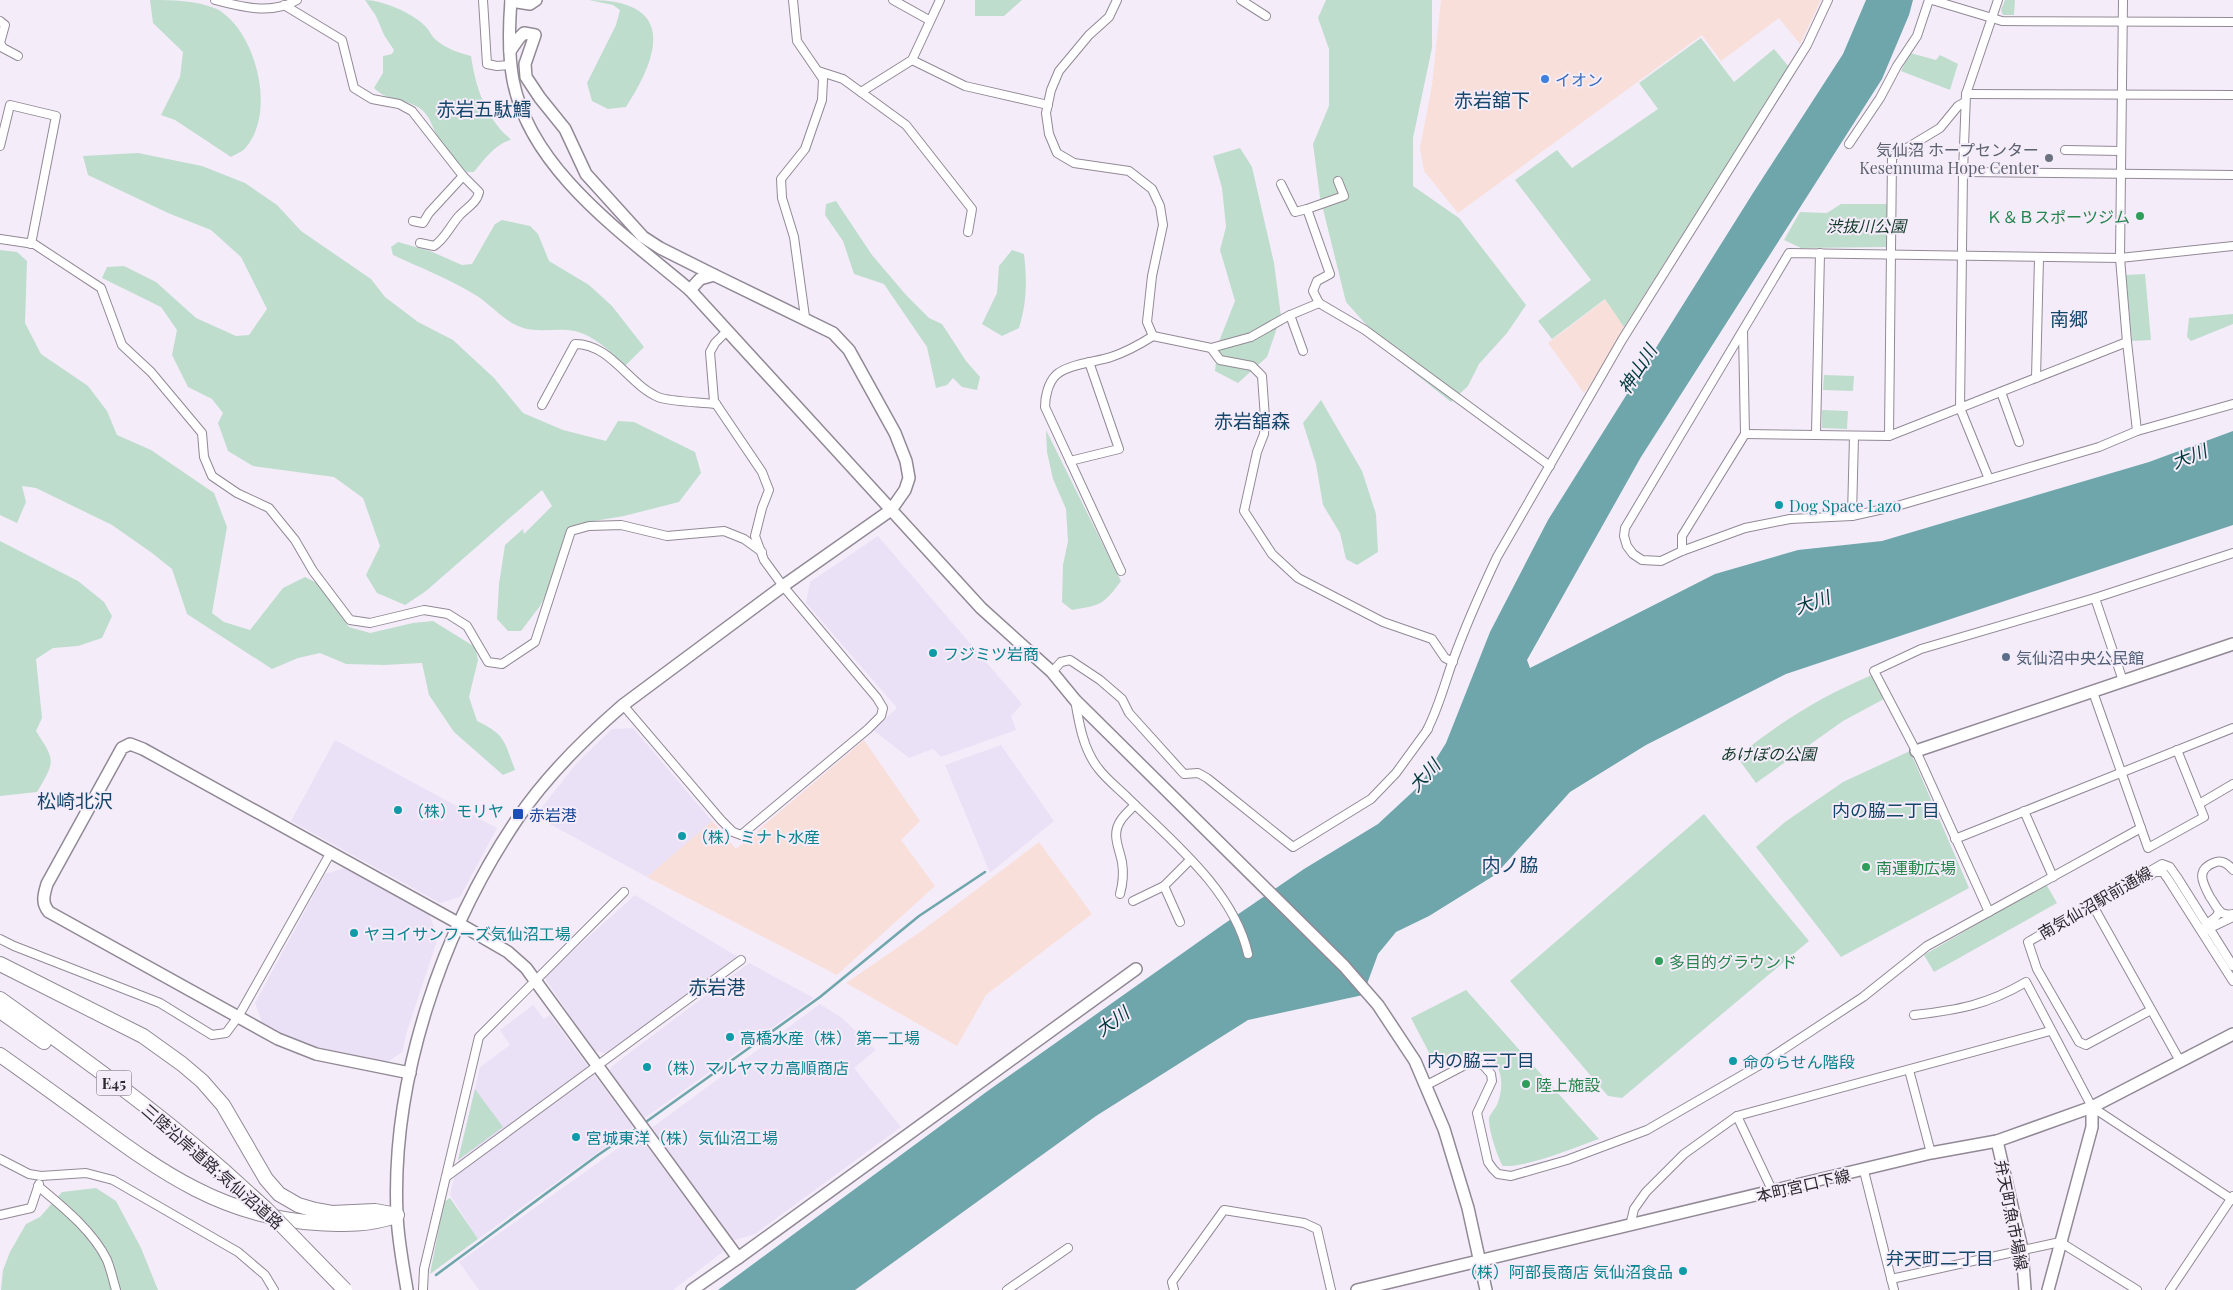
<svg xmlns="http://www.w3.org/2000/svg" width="2233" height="1290" font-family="'Playfair Display','Noto Sans JP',serif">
	<rect width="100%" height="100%" fill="#f5ecfa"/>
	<!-- commercial -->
	<g fill="#f9dfd9">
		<polygon points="1441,0 1821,0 1800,44 1779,18 1721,61 1702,35 1458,213 1424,171 1420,148 1432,85"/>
		<polygon points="1606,299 1624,327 1602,367 1584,393 1548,343"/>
		<polygon points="864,740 920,821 901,840 935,886 837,975 647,877 712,821 736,849"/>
		<polygon points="1039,842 1092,914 986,995 957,1046 846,983 923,930"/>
	</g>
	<!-- industrial -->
	<g fill="#ebe1f6">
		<polygon points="878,536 1022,704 1011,716 1016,730 941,757 933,749 909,758 873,730 897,708 806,603 810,582"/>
		<polygon points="633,728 712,821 647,877 535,816 576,764 612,729"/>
		<polygon points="335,740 497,828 460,897 440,903 291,821"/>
		<polygon points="1001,745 1054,821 990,873 945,765"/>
		<polygon points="345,868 429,914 438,938 407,1031 402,1052 388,1062 311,1046 273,1031 260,1023 261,1019 255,1003 325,874"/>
		<polygon points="635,895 738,957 608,1054 593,1050 544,977"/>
		<polygon points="749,963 814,998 642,1120 608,1074 612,1066"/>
		<polygon points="820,1004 842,1018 876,1050 854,1068 901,1127 755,1234 732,1241 650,1129"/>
		<polygon points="533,1005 544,1019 550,1015 633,1127 478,1239 450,1195 480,1067 510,1045 500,1030"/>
		<polygon points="638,1134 724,1251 673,1290 479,1290 459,1262"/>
	</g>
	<!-- green -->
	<g fill="#beddcd">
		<path d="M150 0C175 0 194 0 217 9 256 31 276 110 247 146 244 151 236 154 231 157L175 120 161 115 180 77 183 52 153 23Z"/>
		<path d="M365 0C382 0 412 13 424 25 429 29 431 36 436 40 445 48 459 53 471 56 475 83 482 107 500 129 503 133 508 136 511 140 496 143 483 161 474 172H467C457 163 447 153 439 140 432 128 431 114 416 106 401 98 389 102 374 88L383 73V56L392 54 394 50 384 35 376 16Z"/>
		<path d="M589 0C674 0 662 52 626 107L608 109 592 101 587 83 616 25 620 10 613 5Z"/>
		<polygon points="975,0 1022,0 1004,16 975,16"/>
		<polygon points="1326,0 1432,0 1432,48 1413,138 1413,186 1459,218 1526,305 1507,333 1479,364 1468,386 1451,402 1398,360 1346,302 1320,197 1313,144 1329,106 1329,49 1318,18"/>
		<polygon points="2005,0 2015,0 2014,15 2003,15 2001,10"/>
		<polygon points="1701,38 1734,82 1774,49 1789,67 1624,327 1605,299 1552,339 1538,321 1591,280 1515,180 1557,150 1572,168 1658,109 1639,83"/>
		<polygon points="1910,53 1936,60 1940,55 1958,64 1950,90 1901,71"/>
		<polygon points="1240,148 1252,167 1274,263 1281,316 1267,357 1238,383 1215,371 1218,344 1235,301 1220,250 1226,227 1222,188 1213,156"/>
		<polygon points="138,153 202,166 245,183 277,205 301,231 371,279 385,297 418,322 453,340 494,378 523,413 563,430 606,441 618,421 634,422 695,452 701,473 679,502 624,516 588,522 567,543 555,577 540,606 521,631 508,631 497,619 499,584 505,545 523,529 524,534 552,506 542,490 426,591 405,605 377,593 366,575 380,546 363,498 334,477 253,466 228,451 218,423 223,413 212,399 188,387 172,355 177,330 161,307 102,278 107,267 124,266 156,282 196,318 236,336 249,335 267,309 241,257 211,230 168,213 88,175 83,156"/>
		<polygon points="836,201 872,255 906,295 929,318 942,324 966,361 980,377 977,390 962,387 953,378 947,385 936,388 927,347 884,284 854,274 843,241 825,215 826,204"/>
		<polygon points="1841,204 1890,204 1886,247 1801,248 1784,240 1800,212 1827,213"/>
		<path d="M502 220 530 226 538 234 549 261 589 285 612 306 644 347 625 366C610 351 590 331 567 330 551 329 534 333 518 326 500 318 489 302 472 293 447 278 419 267 393 255L391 247 398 242 430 251 462 265 472 264 495 224Z"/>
		<path d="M0 250 17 252 27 261 25 323 41 354 88 386 107 411 117 435 151 450 214 493 227 527 212 613 224 622 250 630 283 588 305 577 317 583 349 627 370 633 413 623 433 621 475 647 478 660 469 697 477 721C506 735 504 741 515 770L503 775 454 732 429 695 422 663 384 665 346 664 320 653 298 658 272 669 187 614 172 569 152 553 112 525 36 488 22 486 26 502 17 523 0 515Z"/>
		<path d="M1012 250 1024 254C1027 281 1027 302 1019 328L1002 336 982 324 997 293 999 266Z"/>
		<polygon points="2145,274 2151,340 2132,341 2126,275"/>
		<polygon points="2233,314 2233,324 2191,341 2187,337 2189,318"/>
		<polygon points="1824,375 1854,376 1853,391 1823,390"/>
		<polygon points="1321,400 1362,471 1376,514 1378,552 1357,565 1346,559 1340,533 1323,505 1316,464 1303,423"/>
		<polygon points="1822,410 1848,411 1847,429 1822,428"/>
		<path d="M1046 430 1121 581C1103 605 1101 605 1072 610L1062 602 1063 565 1068 541 1066 509 1053 479 1047 452Z"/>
		<path d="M0 541 78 581 104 602 112 616 102 638 78 646 53 648 36 659 42 718 36 731C55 761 56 760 37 792L0 796Z"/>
		<path d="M1872 675 1884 699 1843 721 1756 783 1737 757C1778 723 1822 696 1872 675Z"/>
		<polygon points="1910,751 1969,888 1841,957 1756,847 1785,822 1843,782"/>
		<polygon points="1704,814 1809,941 1622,1098 1608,1096 1510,981"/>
		<polygon points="2046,884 2057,903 1934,972 1924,955"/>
		<path d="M1466 990 1599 1139C1573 1148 1530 1167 1503 1166 1498 1158 1488 1129 1489 1118 1490 1114 1495 1109 1497 1105 1505 1084 1503 1063 1481 1052L1435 1064 1411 1018Z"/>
		<polygon points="475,1089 503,1127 458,1160"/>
		<polygon points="96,1188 116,1201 141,1248 158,1290 1,1290 3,1270 10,1252 26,1224 40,1217 62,1192"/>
		<polygon points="450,1198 478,1239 430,1274 444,1202"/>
	</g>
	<!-- water -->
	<polygon fill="#6ea6ab" points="1866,0 1913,0 1909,15 1882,79 1641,457 1527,660 1530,668 1715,574 1798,550 1882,541 2149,462 2233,431 2233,525 1786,674 1646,745 1570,792 1495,875 1429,916 1396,932 1378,954 1363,995 1248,1020 1096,1116 855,1290 718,1290 989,1090 1221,926 1304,869 1378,824 1420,785 1446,743 1490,632 1548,520 1753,193 1843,54"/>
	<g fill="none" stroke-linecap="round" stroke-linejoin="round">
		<!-- stream -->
		<g stroke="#6ea6ab" stroke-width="2.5">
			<polyline points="643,1124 820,997 919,916 985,872"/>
			<polyline points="436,1275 598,1155 639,1127"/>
		</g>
		<defs>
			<g id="street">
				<path d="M215 0C241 7 272 15 297 0"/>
				<polyline points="483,0 487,64 497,66 511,65"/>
				<polyline points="793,0 797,41 823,79 822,100 805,149 781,179 782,198 794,237 805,317"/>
				<polyline points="893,0 929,20"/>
				<path d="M1117 0 1109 17 1089 35 1059 71 1051 90 1046 113 1049 134 1057 153 1074 163 1129 171 1152 189 1160 206 1163 225 1152 276 1147 322 1153 336C1139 345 1126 352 1111 357 1096 362 1068 364 1056 375 1048 383 1045 397 1045 407L1121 571"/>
				<polyline points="1241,0 1266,16"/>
				<polyline points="1932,0 2002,21 2233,22"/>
				<polyline points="2123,0 2120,258 2127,342 2137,431"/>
				<path d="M284 5 342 40 354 88 372 99 399 104 412 111 463 176 479 192C477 203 466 208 459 216 450 226 445 239 434 246L420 243"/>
				<polyline points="0,21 5,25 0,43 3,48 18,56"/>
				<polyline points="912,60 965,86 1048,105"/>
				<polyline points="818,71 843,79 906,125 972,209 968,232"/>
				<polyline points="861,92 912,60 940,0"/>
				<polyline points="1966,94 2233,95"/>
				<polyline points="1849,144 1880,98 1897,66 1917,36 1929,0"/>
				<polyline points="0,146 10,105 56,116 31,244"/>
				<polyline points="2065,150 2120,151"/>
				<polyline points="1963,172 2233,175"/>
				<polyline points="1281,184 1295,212 1307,209"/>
				<polyline points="413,221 423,223 429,213 463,176"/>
				<polyline points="0,239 34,244 101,288 122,345 151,372 202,433 204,457 212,476 237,493 269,508 295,540 313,571 350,620 370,623 424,610 448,614 467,626 488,662 502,664 535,642 571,531 589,526 621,525 667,536 724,531 744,539 762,552"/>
				<polyline points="2233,246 2120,258 1789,253 1625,528 1624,536 1627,546 1633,554 1642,560 1661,561 1682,551 1745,528 1790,519 1852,516 1897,506 2099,447 2137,431 2233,404"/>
				<polyline points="1319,303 1365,330 1550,466"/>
				<polyline points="1290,315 1303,351"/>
				<polyline points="1153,336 1211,348 1220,360 1252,366 1262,376 1265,418 1264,434 1257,452 1244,511 1272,554 1298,578 1383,622 1432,639 1445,658 1453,662"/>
				<polyline points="1211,348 1251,337 1288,316 1319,303 1313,291 1317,281 1330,274 1307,209 1344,196 1338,181"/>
				<polyline points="2036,378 2039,258"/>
				<polyline points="2001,392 2019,442"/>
				<path d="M542 405 575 344C611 344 628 384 658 397 670 402 702 402 716 404"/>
				<polyline points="1745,434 1889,436 2127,342"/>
				<polyline points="1816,434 1820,253"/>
				<polyline points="1889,436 1892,157 1940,128 1958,106 1965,102"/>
				<polyline points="1070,461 1119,449 1089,362"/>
				<polyline points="1989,479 1960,408 1963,172 1966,94 1998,0"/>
				<polyline points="1852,516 1854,436"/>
				<polyline points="1682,551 1682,536 1745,434 1743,331"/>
				<polyline points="1052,672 1061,662 1070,660 1100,680 1122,699 1129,713 1184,774 1198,773 1207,778 1293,847 1371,799 1396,773 1428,729"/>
				<polyline points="2123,681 2095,598 2233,553"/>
				<polyline points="2093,692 2148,848 2204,817 2177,750"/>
				<path d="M1075 700C1079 723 1083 749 1098 768 1106 779 1118 788 1128 798 1172 841 1234 891 1248 954"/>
				<polyline points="623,705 721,820 733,832 741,835 868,729 881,716 883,708 877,698 783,586 764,560 755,536 762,508 769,490 762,472 714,401 710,352 715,343 728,330"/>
				<path d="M1427 730C1438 709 1444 686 1452 663 1465 627 1481 591 1497 557L1622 340 1807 45 1828 0"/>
				<polyline points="2199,804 2233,784"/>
				<polyline points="2024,811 2053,877"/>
				<polyline points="1955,839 2233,728"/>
				<path d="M2233 870C2229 865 2223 860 2216 862 2195 869 2202 882 2210 897 2214 902 2216 909 2222 913 2226 915 2229 915 2233 914"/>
				<polyline points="2149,876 2155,872 2163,872 2168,879 2233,981"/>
				<polyline points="1164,886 1180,922"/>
				<path d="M1120 894C1123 883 1124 874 1122 862 1119 847 1111 834 1121 820 1125 814 1130 810 1135 805"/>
				<polyline points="1133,901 1164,886 1190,860"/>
				<polyline points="2092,904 2180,1061"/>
				<polyline points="1989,912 1916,751 1874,671 1921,649 2095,598"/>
				<path d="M2204 928C2208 920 2217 920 2219 911"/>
				<polyline points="2206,930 2233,917"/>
				<polyline points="0,939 14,946 160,1003 212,1035 226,1033 238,1017 331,852"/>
				<polyline points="2151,1010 2086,1045 2079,1042 2037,969 2028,942 2162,864 2170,867 2177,877 2233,966"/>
				<path d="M1914 1015C1958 1010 1987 1005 2026 982L2092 1107 2233 1200"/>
				<polyline points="1909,1070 1931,1153"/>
				<polyline points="1425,1086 1465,1065 1483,1065 1491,1074 1492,1081 1477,1113 1488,1162 1493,1169 1498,1174 1511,1176 1567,1160 1647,1130 1758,1066 1863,997 1927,946 2141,828"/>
				<polyline points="1737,1116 1773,1192"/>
				<polyline points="0,1159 29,1174 41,1176 86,1173 113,1180 238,1252 265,1275 274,1290"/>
				<polyline points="1864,1171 1894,1290"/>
				<polyline points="446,1177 741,960"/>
				<path d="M38 1186C63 1207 93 1231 107 1260 111 1270 113 1280 116 1290"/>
				<polyline points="0,1215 31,1208 39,1184"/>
				<polyline points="1630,1226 1634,1209 1646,1192 1684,1154 1737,1116 2050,1031"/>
				<polyline points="1891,1279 2060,1242 2137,1290"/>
				<polyline points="423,1290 424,1269 479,1037 624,892"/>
				<polyline points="1007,1290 1068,1248"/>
				<polyline points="1174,1290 1172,1282 1224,1210 1304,1223 1317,1229 1331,1290"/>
				<polyline points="2170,1290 2233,1196"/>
			</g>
			<g id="secondary">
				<polyline points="511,1 530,4 536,0"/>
				<polyline points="510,51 519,38 524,33 535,35 525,64 526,77 540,98 565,129 586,174 643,237 660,248 714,275"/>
				<polyline points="690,290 981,608 1052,672 1075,700 1344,966 1378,1005 1415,1061 1444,1129 1468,1208 1486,1290"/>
				<polyline points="1916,751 2233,644"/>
				<path d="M410 1073 316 1054 278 1039 49 912C41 903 44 894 47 884L122 748 130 744 143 749 458 923 508 952 526 968 738 1258 692 1290"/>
				<polyline points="1997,1141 2022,1249 2025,1290"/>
				<polyline points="738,1258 1136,969"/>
				<path d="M407 1290C403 1265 398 1240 397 1215 391 1079 442 930 518 818 547 775 585 738 623 705L783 586 891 510 905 490 909 478 906 461 895 433 849 350 833 333 714 275 700 279 690 290C624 234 530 170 513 80 508 54 509 26 511 0"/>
				<polyline points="1357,1290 1931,1153 1997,1141 2092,1107 2233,1034"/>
				<polyline points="2048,1290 2092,1127 2092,1107"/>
			</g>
			<g id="highway">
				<polyline points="0,964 143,1036 182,1064 202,1081 223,1105 266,1179 279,1194 298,1205 315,1210 332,1213 375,1211 397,1215"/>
				<path d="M0 999C77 1054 154 1109 224 1171"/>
				<polyline points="0,1011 44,1042"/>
				<path d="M0 1055C30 1076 60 1098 89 1119 162 1173 224 1217 317 1223 346 1225 368 1225 396 1216"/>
			</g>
		</defs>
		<!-- street casing -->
		<use href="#street" stroke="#928996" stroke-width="10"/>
		<!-- secondary casing -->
		<use href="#secondary" stroke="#928996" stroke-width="14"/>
		<!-- highway casing -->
		<use href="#highway" stroke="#928996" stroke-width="16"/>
		<!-- street -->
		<use href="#street" stroke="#fff" stroke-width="8"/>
		<!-- secondary -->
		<use href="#secondary" stroke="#fff" stroke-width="11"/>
		<!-- highway -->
		<use href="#highway" stroke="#fff" stroke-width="14"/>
		<defs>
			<polyline id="highway-bridge" points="224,1171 266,1209 345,1290"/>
		</defs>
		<!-- highway-bridge casing -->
		<use href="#highway-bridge" stroke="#928996" stroke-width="16" stroke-linecap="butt"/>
		<!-- highway-bridge -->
		<use href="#highway-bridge" stroke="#fff" stroke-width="14"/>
	</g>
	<!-- markers -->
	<circle fill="#3f7fe0" stroke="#f5ecfa" stroke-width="2" cx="1545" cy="79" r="5"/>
	<circle fill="#6b7280" stroke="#f5ecfa" stroke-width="2" cx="2049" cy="158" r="5"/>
	<g fill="#2e9e5b" stroke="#f5ecfa" stroke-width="2">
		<circle cx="2140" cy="216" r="5"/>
		<circle cx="1866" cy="867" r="5"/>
		<circle cx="1659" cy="961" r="5"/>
		<circle cx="1526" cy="1084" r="5"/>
	</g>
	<g fill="#0f9aa8" stroke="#f5ecfa" stroke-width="2">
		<circle cx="1779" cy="505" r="5"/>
		<circle cx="933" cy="653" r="5"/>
		<circle cx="398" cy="810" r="5"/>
		<circle cx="682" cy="836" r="5"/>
		<circle cx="354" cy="933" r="5"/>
		<circle cx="730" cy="1037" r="5"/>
		<circle cx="1733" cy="1061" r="5"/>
		<circle cx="647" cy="1067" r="5"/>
		<circle cx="576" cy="1137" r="5"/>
		<circle cx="1683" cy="1271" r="5"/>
	</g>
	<circle fill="#5c6f8a" stroke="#f5ecfa" stroke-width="2" cx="2006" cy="657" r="5"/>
	<rect fill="#1a4fb4" stroke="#f5ecfa" stroke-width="2" x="512" y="808" width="12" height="12" rx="2.5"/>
	<g text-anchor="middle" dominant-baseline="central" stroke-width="4" stroke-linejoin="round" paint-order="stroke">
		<!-- shield labels -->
		<rect fill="#f5ecfa" stroke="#69646c" stroke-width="1" x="96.5" y="1070.5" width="35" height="25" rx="4"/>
		<g font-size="15" font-weight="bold" fill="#2d2a2f">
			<text x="114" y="1083">E45</text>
		</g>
		<!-- shop labels -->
		<g font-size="16" fill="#366cbe" stroke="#f5ecfa" text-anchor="start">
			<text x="1555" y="79">イオン</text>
		</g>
		<!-- worship labels -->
		<g font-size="16" fill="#5b616d" stroke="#f5ecfa" text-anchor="end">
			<text x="2039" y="149">気仙沼 ホープセンター<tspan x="2039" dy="18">Kesennuma Hope Center</tspan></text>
		</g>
		<!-- leisure labels -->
		<g font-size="16" fill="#27864d" stroke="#f5ecfa" text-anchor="start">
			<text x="2130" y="216" text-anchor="end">Ｋ＆Ｂスポーツジム</text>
			<text x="1876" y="867">南運動広場</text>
			<text x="1669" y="961">多目的グラウンド</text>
			<text x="1536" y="1084">陸上施設</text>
		</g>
		<!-- park labels -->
		<g font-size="16" font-style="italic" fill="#143b2a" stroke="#f5ecfa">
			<text x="1866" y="225">渋抜川公園</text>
			<text x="1768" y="753">あけぼの公園</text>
		</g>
		<!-- culture labels -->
		<g font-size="16" fill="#0d838f" stroke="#f5ecfa" text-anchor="start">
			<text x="1789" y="505">Dog Space Lazo</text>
			<text x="943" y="653">フジミツ岩商</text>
			<text x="408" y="810">（株）モリヤ</text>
			<text x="692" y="836">（株）ミナト水産</text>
			<text x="364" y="933">ヤヨイサンフーズ気仙沼工場</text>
			<text x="740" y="1037">高橋水産（株） 第一工場</text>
			<text x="1743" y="1061">命のらせん階段</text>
			<text x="657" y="1067">（株）マルヤマカ高順商店</text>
			<text x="586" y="1137">宮城東洋（株）気仙沼工場</text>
			<text x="1673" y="1271" text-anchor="end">（株）阿部長商店 気仙沼食品</text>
		</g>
		<!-- service labels -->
		<g font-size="16" fill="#4e5e75" stroke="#f5ecfa" text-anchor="start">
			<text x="2016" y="657">気仙沼中央公民館</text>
		</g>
		<!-- transit labels -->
		<g font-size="16" fill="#164399" stroke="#f5ecfa" text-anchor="start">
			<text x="529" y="814">赤岩港</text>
		</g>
		<!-- street labels -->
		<g font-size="16" fill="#2d2a2f" stroke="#f5ecfa">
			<text transform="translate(2095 902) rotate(-30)">南気仙沼駅前通線</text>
			<text transform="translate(213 1166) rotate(41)">三陸沿岸道路;気仙沼道路</text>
			<text transform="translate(1803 1185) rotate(-13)">本町宮口下線</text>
			<text transform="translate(2012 1215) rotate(79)">弁天町魚市場線</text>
		</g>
		<!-- water labels -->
		<g font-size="18" font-style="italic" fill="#00393c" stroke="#f5ecfa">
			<text transform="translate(1637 369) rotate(-57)">神山川</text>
			<text transform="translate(2189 456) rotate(-21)">大川</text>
			<text transform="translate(1812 602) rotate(-19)">大川</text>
			<text transform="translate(1424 775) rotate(-47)">大川</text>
			<text transform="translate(1112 1021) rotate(-36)">大川</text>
		</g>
		<!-- neighbourhood labels -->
		<g font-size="18" fill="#154569" stroke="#f5ecfa">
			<text x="1886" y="810">内の脇二丁目</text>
			<text x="1481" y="1060">内の脇三丁目</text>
			<text x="1940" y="1258">弁天町二丁目</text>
		</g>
		<!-- quarter labels -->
		<g font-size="19" fill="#154569" stroke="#f5ecfa">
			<text x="1492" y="99">赤岩舘下</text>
			<text x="484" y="108">赤岩五駄鱈</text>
			<text x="2069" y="318">南郷</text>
			<text x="1252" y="420">赤岩舘森</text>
			<text x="75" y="800">松崎北沢</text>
			<text x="1510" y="864">内ノ脇</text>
			<text x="717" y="986">赤岩港</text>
		</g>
	</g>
</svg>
